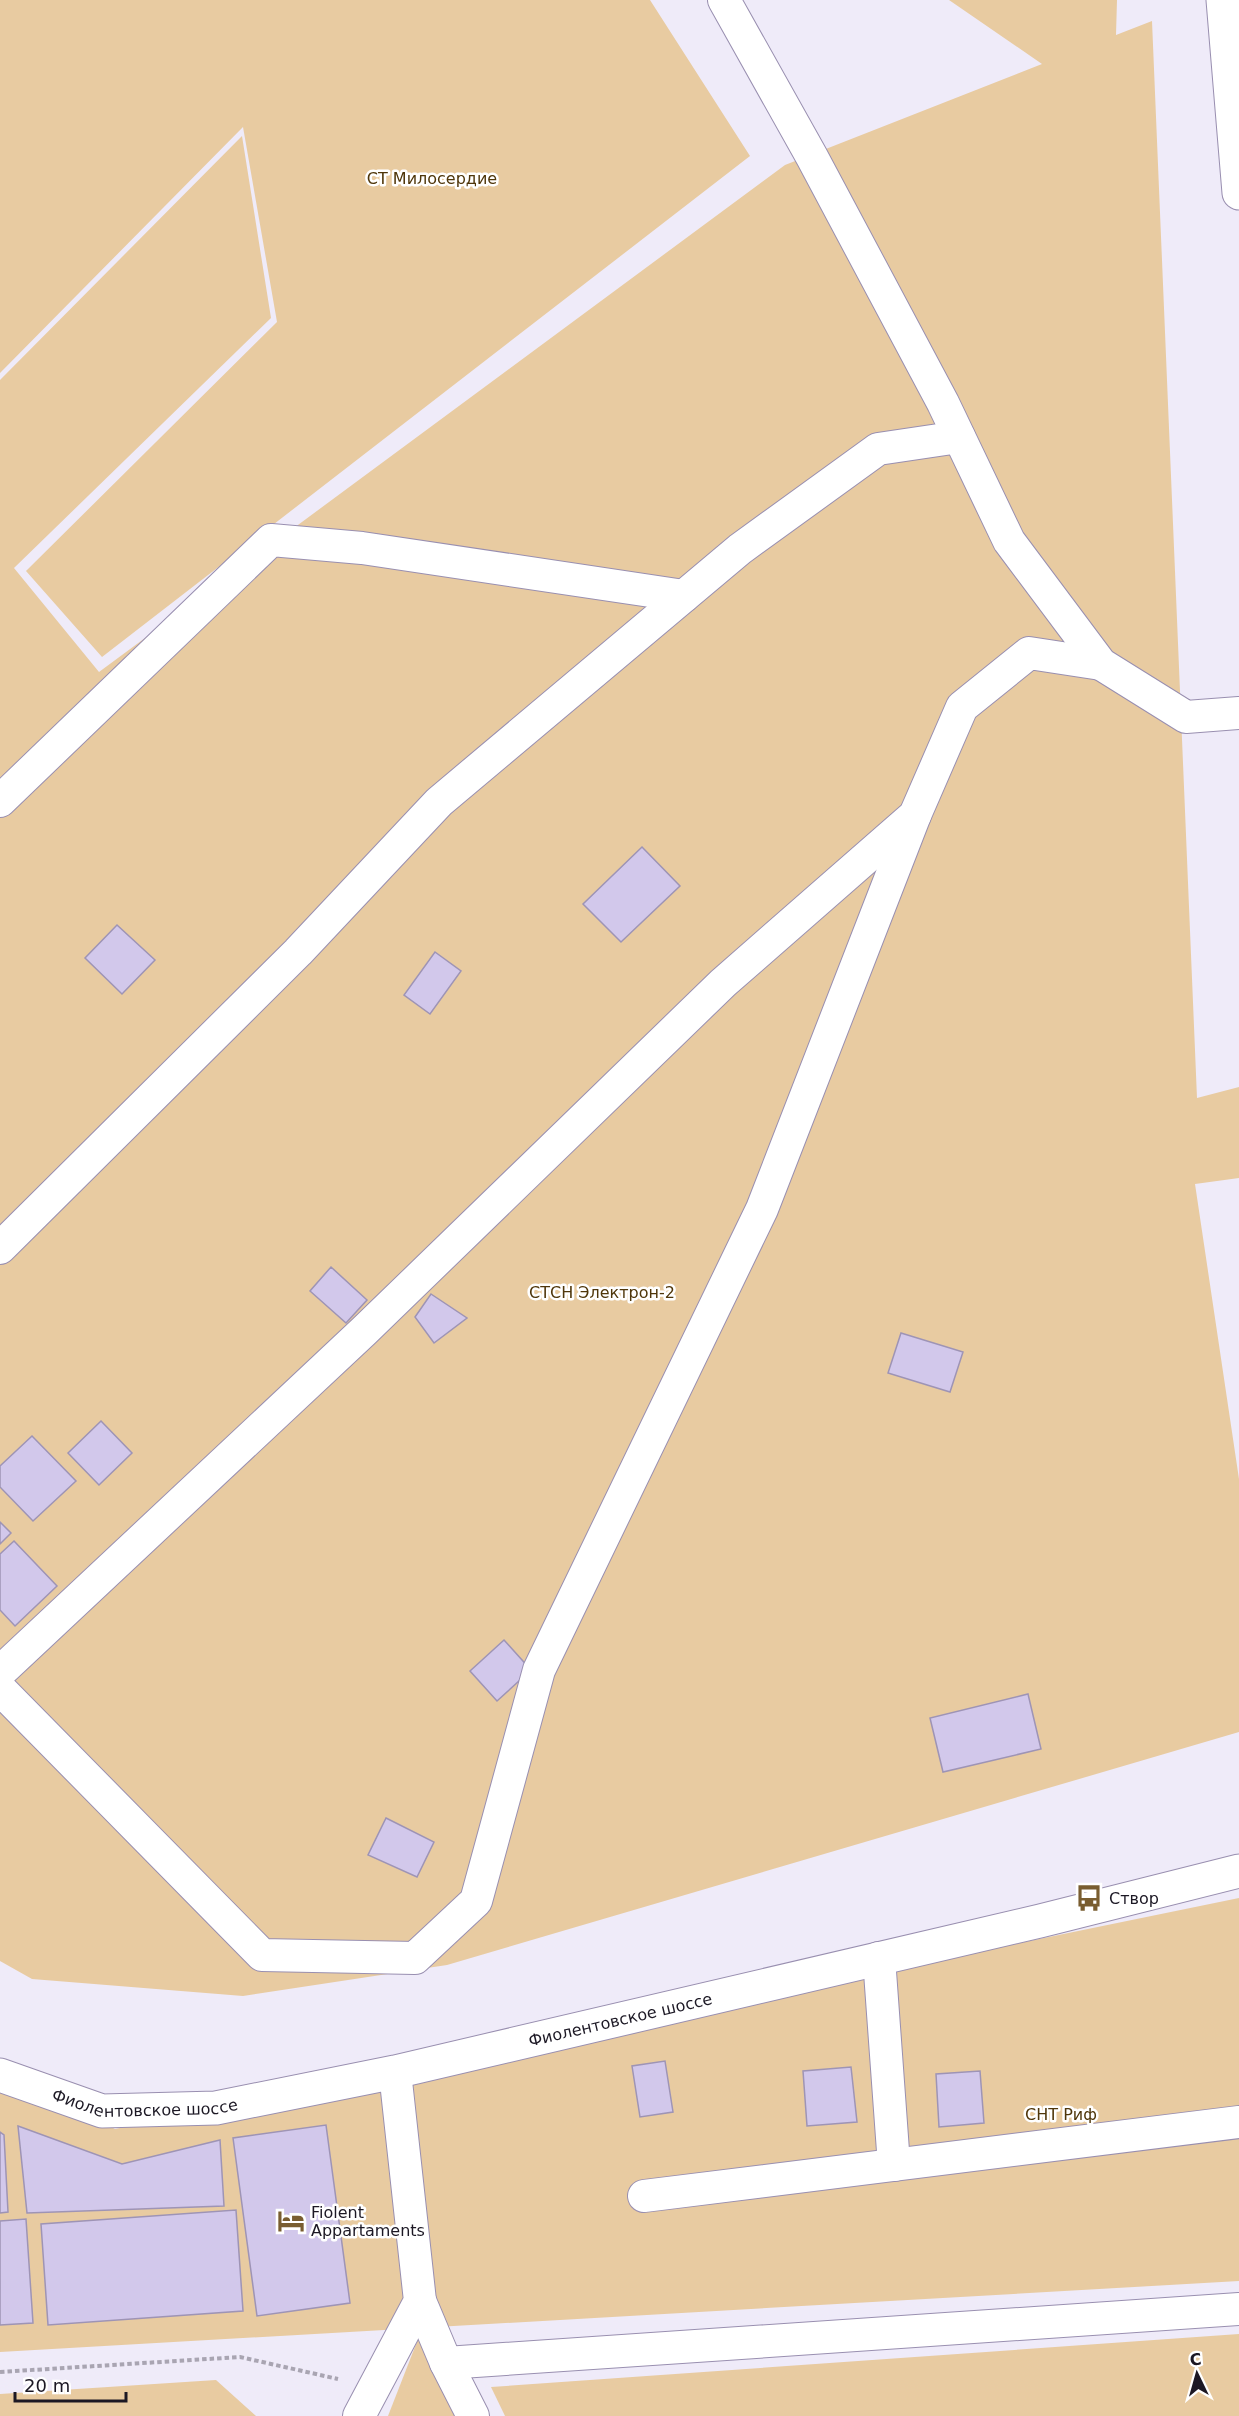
<svg xmlns="http://www.w3.org/2000/svg" width="1239" height="2416" font-family="'DejaVu Sans',sans-serif">
	<rect width="100%" height="100%" fill="#efebf9"/>
	<!-- green -->
	<g fill="#e8cba1">
		<polygon points="0,0 650,0 750,156 102,657 26,571 277,322 243,127 0,373"/>
		<polygon points="949,0 1117,0 1116,35 1152,21 1197,1098 1239,1087 1239,1178 1195,1184 1239,1479 1239,1732 447,1965 243,1996 32,1979 0,1961 0,380 242,136 271,318 14,568 99,672 785,165 1042,64"/>
		<polygon points="1239,1898 1239,2281 0,2352 0,2071 115,2129"/>
		<polygon points="420,2334 459,2416 388,2416"/>
		<polygon points="1239,2334 1239,2416 505,2416 491,2387"/>
		<polygon points="216,2380 256,2416 0,2416 0,2394"/>
	</g>
	<!-- building -->
	<g fill="#d2c8eb" stroke="#9e94b5" stroke-width="1.5">
		<polygon points="642,847 680,886 621,942 583,904"/>
		<polygon points="117,925 155,960 122,994 85,958"/>
		<polygon points="435,952 461,971 430,1014 404,995"/>
		<polygon points="331,1267 367,1300 346,1323 310,1291"/>
		<polygon points="431,1294 467,1318 434,1343 415,1317"/>
		<polygon points="901,1333 963,1352 950,1392 888,1373"/>
		<polygon points="101,1421 132,1453 99,1485 68,1453"/>
		<polygon points="32,1436 76,1481 33,1521 0,1487 0,1466"/>
		<polygon points="0,1522 11,1533 0,1544"/>
		<polygon points="14,1541 57,1586 15,1626 0,1610 0,1554"/>
		<polygon points="504,1640 531,1670 497,1701 470,1671"/>
		<polygon points="1028,1694 1041,1749 943,1772 930,1718"/>
		<polygon points="386,1818 434,1842 417,1877 368,1855"/>
		<polygon points="665,2061 673,2112 640,2117 632,2066"/>
		<polygon points="851,2067 857,2122 807,2126 803,2071"/>
		<polygon points="980,2071 984,2123 939,2127 936,2074"/>
		<polygon points="326,2125 350,2303 257,2316 233,2138"/>
		<polygon points="18,2126 122,2164 220,2140 224,2206 27,2213"/>
		<polygon points="0,2132 4,2135 8,2212 0,2213"/>
		<polygon points="236,2210 243,2311 48,2325 41,2224"/>
		<polygon points="26,2219 33,2323 0,2325 0,2221"/>
	</g>
	<g fill="none" stroke-linecap="round" stroke-linejoin="round">
		<defs>
			<g id="street">
				<polyline points="724,0 812,157 943,403 1009,541 1101,664 1186,717 1239,713"/>
				<polyline points="0,801 271,540 362,548 684,596"/>
				<polyline points="0,1248 298,952 439,802 740,549 878,449 959,437"/>
				<polyline points="0,1672 364,1331 723,983 915,815 962,707 1029,653 1101,664"/>
				<polyline points="0,1689 262,1955 415,1958 476,1901 539,1670 762,1209 915,815"/>
				<polyline points="879,1958 894,2165"/>
				<polyline points="644,2196 1239,2122"/>
				<polyline points="420,2301 446,2363 473,2416"/>
				<polyline points="446,2363 1239,2309"/>
				<polyline points="359,2416 420,2301 395,2072"/>
			</g>
			<g id="secondary">
				<polyline points="1223,0 1239,193"/>
				<path id="s1" d="M0 2075 102 2111 216 2108 395 2072 1040 1921 1239 1871"/>
			</g>
		</defs>
		<!-- street casing -->
		<use href="#street" stroke="#998fb0" stroke-width="34"/>
		<!-- secondary casing -->
		<use href="#secondary" stroke="#998fb0" stroke-width="35"/>
		<!-- path -->
		<polyline stroke="#a9a5b2" stroke-width="4" stroke-dasharray="4.5 3" stroke-linecap="butt" points="0,2372 240,2357 338,2379"/>
		<!-- street -->
		<use href="#street" stroke="#fff" stroke-width="32"/>
		<!-- secondary -->
		<use href="#secondary" stroke="#fff" stroke-width="33"/>
	</g>
	<!-- icons -->
	<defs>
		<symbol id="bus-bare" viewBox="-9 -9 18 18"><path d="M-5-6H5V4H4V6H2V4H-2V6H-4V4H-5ZM-3.5-4V0h7V-4ZM-3.5 1.2v1.5H-2V1.2ZM2 1.2v1.5H3.5V1.2Z" fill="#795d30" stroke="#fff" stroke-width="2.5" paint-order="stroke"/></symbol>
		<symbol id="hotel-bare" viewBox="-9 -9 18 18"><path d="M-6-4.5h1.5V1H6V5H4.5V3h-9V5H-6ZM-4 0a1.8 1.8 0 1 1 3.6 0ZM.5 0V-2.5h3Q6-2.5 6 0Z" fill="#795d30" stroke="#fff" stroke-width="2.5" paint-order="stroke"/></symbol>
	</defs>
	<g fill-rule="evenodd">
		<use href="#bus-bare" x="1070" y="1879" width="38" height="38"/>
		<use href="#hotel-bare" x="272" y="2202" width="38" height="38"/>
	</g>
	<g text-anchor="middle" dominant-baseline="central" stroke-width="5" stroke-linejoin="round" paint-order="stroke">
		<!-- park labels -->
		<g font-size="16" fill="#4f360a" stroke="#fff">
			<text x="432" y="178">СТ Милосердие</text>
			<text x="602" y="1292">СТСН Электрон-2</text>
			<text x="1061" y="2114">СНТ Риф</text>
		</g>
		<!-- poi labels -->
		<g font-size="16" fill="#1c1824" stroke="#fff" text-anchor="start">
			<text x="1109" y="1898">Створ</text>
			<text x="311" y="2212">Fiolent<tspan x="311" dy="18">Appartaments</tspan></text>
		</g>
		<!-- street labels -->
		<g font-size="16" fill="#1c1824" stroke="#fff">
			<text stroke="none"><textPath href="#s1" startOffset="636">Фиолентовское шоссе</textPath></text>
			<text stroke="none"><textPath href="#s1" startOffset="150">Фиолентовское шоссе</textPath></text>
		</g>
	</g>
	<!-- north arrow -->
	<g transform="translate(1197 2374) rotate(355)" stroke="#ffffff" stroke-width="4.5" paint-order="stroke">
	<path d="M0-4.5L10 22L0 15L-10 22Z" fill="#1c1824"/>
	<text y="-9" font-size="16" font-weight="bold" text-anchor="middle" fill="#1c1824">С</text>
	</g>
	<!-- scale -->
	<path d="M15 2392v9h111v-9" fill="none" stroke="#1c1824" stroke-width="3"/>
	<text x="24" y="2392" font-size="18" fill="#1c1824" stroke="#ffffff" stroke-width="4.5" paint-order="stroke">20 m</text>
</svg>
